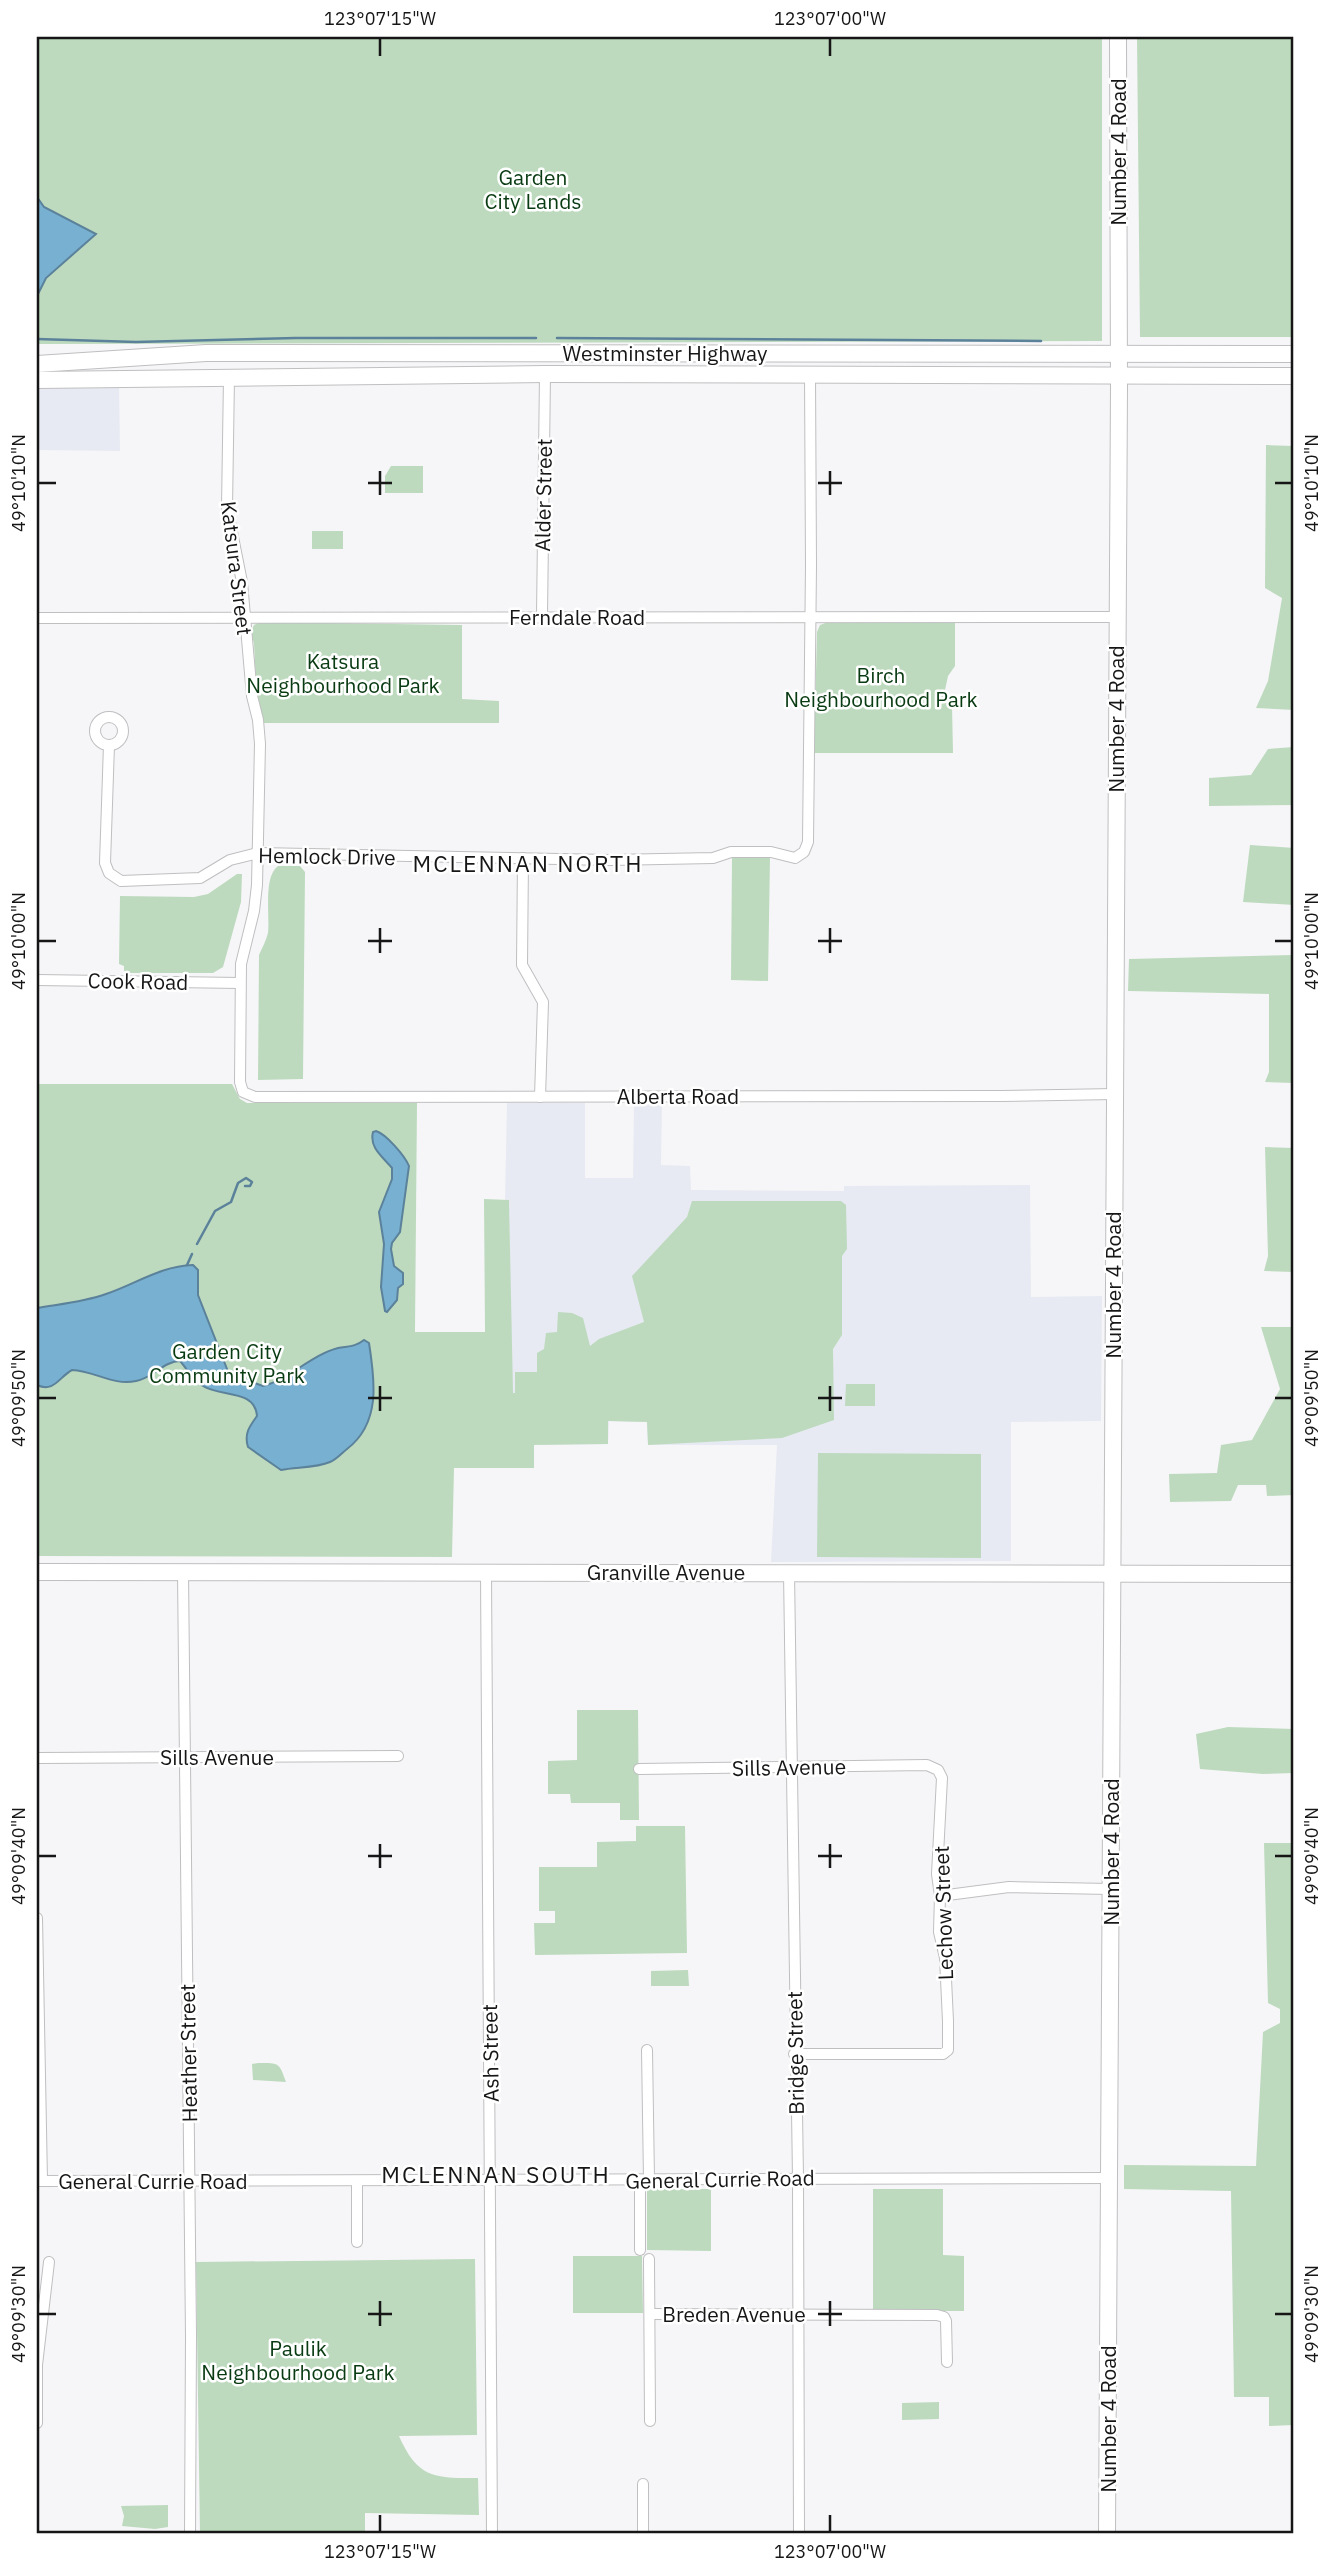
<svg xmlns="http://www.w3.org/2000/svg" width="1331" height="2571" font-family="'IBM Plex Sans',sans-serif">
	<rect width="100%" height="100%" fill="#f6f6f8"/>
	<!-- built -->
	<g fill="#e7eaf2">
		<polygon points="119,383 120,451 37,450 37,389"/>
		<polygon points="507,1103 585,1103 585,1178 633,1178 634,1104 662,1103 661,1165 690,1166 691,1190 844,1191 844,1186 1030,1185 1031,1297 1102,1296 1101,1421 1011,1422 1011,1561 771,1562 777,1445 648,1445 647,1422 609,1421 608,1444 512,1445 509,1200 505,1200"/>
	</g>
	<!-- green -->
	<g fill="#bddabe">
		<polygon points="37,37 1102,37 1102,341 37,344"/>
		<polygon points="1137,37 1294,37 1294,337 1140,337"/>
		<polygon points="1266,445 1294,446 1294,710 1256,708 1268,681 1282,598 1265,588"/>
		<polygon points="391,466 423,466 423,493 385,493 385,476"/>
		<rect x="312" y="531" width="31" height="18"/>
		<polygon points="260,622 462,625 462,699 499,701 499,723 262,723 256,683 254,644 251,631 254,625"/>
		<polygon points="828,622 955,623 955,666 948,676 945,690 952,705 953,753 814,753 817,632 820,625"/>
		<polygon points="1294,747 1294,805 1209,806 1209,778 1251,775 1268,749"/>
		<polygon points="1250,845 1294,848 1294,905 1243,902"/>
		<polygon points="732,857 770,858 768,981 731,980"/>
		<path d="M278 866H300L305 872 303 1079 258 1080 259 955C262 948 266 941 268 933 270 915 263 877 278 866Z"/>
		<polygon points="237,874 242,874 241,902 223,967 213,973 124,973 124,966 119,964 120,896 194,897 208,894"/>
		<polygon points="1294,955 1294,1083 1265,1082 1269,1072 1269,994 1128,991 1129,959"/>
		<polygon points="37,1084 232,1084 240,1099 247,1103 417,1103 415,1332 485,1332 484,1199 509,1200 513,1393 515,1393 515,1372 537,1372 537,1353 544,1349 546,1333 557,1332 558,1312 572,1313 583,1318 590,1346 599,1339 644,1322 632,1276 687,1217 692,1201 841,1201 846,1205 847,1249 842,1256 842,1335 833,1349 834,1420 782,1438 648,1445 647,1422 608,1421 608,1444 534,1445 534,1468 454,1468 452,1557 37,1556"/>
		<polygon points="1265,1147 1294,1148 1294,1272 1264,1271 1268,1256"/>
		<polygon points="1261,1327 1294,1327 1294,1495 1267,1496 1266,1485 1238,1485 1231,1501 1170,1502 1169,1474 1217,1473 1221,1445 1252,1440 1280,1389"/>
		<polygon points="846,1384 875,1384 875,1406 845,1406"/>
		<polygon points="818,1453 981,1454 981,1558 817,1557"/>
		<polygon points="577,1710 638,1710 639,1820 620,1820 620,1803 571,1803 570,1794 548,1794 548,1761 577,1760"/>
		<polygon points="1228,1727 1294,1729 1294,1773 1263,1774 1200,1769 1196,1734"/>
		<polygon points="636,1826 685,1826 687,1953 535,1955 534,1923 555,1923 555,1911 539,1911 539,1867 597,1867 597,1842 636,1841"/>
		<polygon points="1264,1843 1294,1843 1294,2425 1269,2426 1269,2397 1234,2397 1231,2191 1124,2189 1124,2165 1256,2166 1263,2032 1280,2023 1280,2009 1268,2003"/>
		<polygon points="688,1970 689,1986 651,1986 651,1971"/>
		<path d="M258 2063C279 2063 279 2062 286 2082L253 2080 252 2064Z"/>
		<polygon points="647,2189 711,2189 711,2251 647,2250"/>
		<polygon points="873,2189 943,2189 943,2255 964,2256 964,2311 873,2311"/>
		<polygon points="573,2256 642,2256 643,2313 573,2313"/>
		<path d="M475 2259 477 2435 399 2436C418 2479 435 2478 478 2478L479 2515 365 2513V2534H200L196 2262Z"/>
		<polygon points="939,2402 939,2419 902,2420 902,2403"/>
		<polygon points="168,2505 168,2527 155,2529 122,2526 124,2516 121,2506"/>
	</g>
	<!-- water -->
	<g fill="#78b0d2" stroke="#5b829a" stroke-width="2">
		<polygon points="37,197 44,207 96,234 46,278 37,296"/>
		<path d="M376 1131C386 1134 405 1156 409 1166L400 1232 392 1243 391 1249 394 1266 403 1273V1284L398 1288 397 1300 387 1312 385 1311 381 1287 384 1244 379 1212 392 1179V1168C383 1157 369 1148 373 1132Z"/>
		<path d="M193 1265 198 1270V1295L229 1374 263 1386C290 1379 311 1355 338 1348 349 1346 355 1347 364 1340L369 1343C375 1381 381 1423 347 1449 342 1453 336 1460 330 1462 316 1468 296 1467 281 1470L248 1447C244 1434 249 1427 257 1416 255 1389 220 1397 203 1386 194 1381 187 1369 180 1361 164 1361 153 1378 136 1381 113 1386 95 1371 72 1370 59 1377 54 1393 37 1385V1308C60 1304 84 1302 106 1294 136 1284 160 1266 193 1265Z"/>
	</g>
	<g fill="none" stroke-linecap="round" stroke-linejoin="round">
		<!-- stream -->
		<g stroke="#5b829a" stroke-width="2.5">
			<polyline points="557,338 1041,341"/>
			<polyline points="37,339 136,342 296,338 536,338"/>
			<polyline points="197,1244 215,1211 231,1202 238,1183 246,1178 252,1182 250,1186 245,1186"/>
			<polyline points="187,1265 192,1254"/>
		</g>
		<defs>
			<g id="street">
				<polyline points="229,377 227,507 242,582 252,696 258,720 260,744 257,885 254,911 241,964 240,1082 243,1092 255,1097 1001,1096 1115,1094"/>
				<polyline points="542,616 545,374"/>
				<polyline points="37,618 1117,617"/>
				<circle cx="109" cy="731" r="14"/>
				<polyline points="109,745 105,863 109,873 121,881 200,878 230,860 258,853 610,860 713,858 731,852 771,852 795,858 804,852 808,842 811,566 810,374"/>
				<polyline points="523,858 522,965 543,1002 540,1097"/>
				<polyline points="37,980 240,983"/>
				<polyline points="183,1572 191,2336 190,2534"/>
				<polyline points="486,1572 492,2534"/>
				<polyline points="789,1572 798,2178 799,2534"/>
				<polyline points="37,1758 398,1756"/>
				<polyline points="639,1769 927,1765 938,1770 942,1778 937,1874 940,1896 939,1932 945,1958 948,2021 948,2050 943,2054 794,2054"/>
				<polyline points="940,1896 1009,1887 1111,1889"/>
				<polyline points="37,1918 42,2181"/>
				<polyline points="647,2050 649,2180"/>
				<polyline points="37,2181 1109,2178"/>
				<polyline points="357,2182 357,2242"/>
				<polyline points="640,2250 640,2180"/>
				<polyline points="649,2259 650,2421"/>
				<polyline points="650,2314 937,2315 944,2317 946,2321 947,2362"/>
				<polyline points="37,2423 37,2365 49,2262"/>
				<polyline points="643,2484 643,2534"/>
			</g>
			<g id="secondary">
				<polyline points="37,364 206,353 1294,354"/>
				<polyline points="37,380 545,374 1294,376"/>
				<polyline points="37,1572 1294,1574"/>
				<polyline points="1107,2534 1119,388 1118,37"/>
			</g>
		</defs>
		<!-- street casing -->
		<use href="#street" stroke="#bfbfc1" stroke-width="12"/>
		<!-- secondary casing -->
		<use href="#secondary" stroke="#bfbfc1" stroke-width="18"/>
		<!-- street -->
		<use href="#street" stroke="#fff" stroke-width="10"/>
		<!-- secondary -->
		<use href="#secondary" stroke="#fff" stroke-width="16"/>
	</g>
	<!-- ticks -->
	<path fill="none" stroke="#161616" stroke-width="2.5" d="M380 38V56M830 38V56M380 471V495M830 471V495M38 483H56M368 483H392M818 483H842M1275 483H1292M380 928V953M830 928V953M38 941H56M368 941H392M818 941H842M1275 941H1292M380 1386V1411M830 1386V1411M38 1398H56M368 1398H392M818 1398H842M1275 1398H1292M380 1844V1868M830 1844V1868M38 1856H56M368 1856H392M818 1856H842M1275 1856H1292M380 2301V2326M830 2301V2326M38 2314H56M368 2314H392M818 2314H842M1275 2314H1292M380 2515V2532M830 2515V2532"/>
	<g text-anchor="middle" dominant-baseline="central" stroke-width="5" stroke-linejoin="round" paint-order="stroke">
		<!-- street labels -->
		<g font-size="21" fill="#161616" stroke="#fff">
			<text transform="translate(1118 152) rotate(-90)">Number 4 Road</text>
			<text x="665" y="353">Westminster Highway</text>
			<text transform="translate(543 495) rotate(-89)">Alder Street</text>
			<text transform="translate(237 568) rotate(83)">Katsura Street</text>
			<text x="577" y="617">Ferndale Road</text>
			<text transform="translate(1116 719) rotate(-90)">Number 4 Road</text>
			<text transform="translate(327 856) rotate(1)">Hemlock Drive</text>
			<text transform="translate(138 981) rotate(1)">Cook Road</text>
			<text x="678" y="1096">Alberta Road</text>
			<text transform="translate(1113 1285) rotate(-90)">Number 4 Road</text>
			<text x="666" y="1572">Granville Avenue</text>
			<text x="217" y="1757">Sills Avenue</text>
			<text transform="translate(789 1767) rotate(-1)">Sills Avenue</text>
			<text transform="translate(1111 1852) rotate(-90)">Number 4 Road</text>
			<text transform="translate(943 1913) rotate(-92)">Lechow Street</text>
			<text transform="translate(188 2053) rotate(-91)">Heather Street</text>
			<text transform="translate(490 2053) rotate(-91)">Ash Street</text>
			<text transform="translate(795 2053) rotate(-91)">Bridge Street</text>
			<text transform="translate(720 2179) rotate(-1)">General Currie Road</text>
			<text x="153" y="2181">General Currie Road</text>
			<text x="734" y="2314">Breden Avenue</text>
			<text transform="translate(1108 2419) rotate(-90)">Number 4 Road</text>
		</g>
		<!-- park labels -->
		<g font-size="21" fill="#093b12" stroke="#fff">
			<text x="533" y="177">Garden<tspan x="533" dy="24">City Lands</tspan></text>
			<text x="343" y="661">Katsura<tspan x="343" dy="24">Neighbourhood Park</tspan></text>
			<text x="881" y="675">Birch<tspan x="881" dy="24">Neighbourhood Park</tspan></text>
			<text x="227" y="1351">Garden City<tspan x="227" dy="24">Community Park</tspan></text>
			<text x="298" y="2348">Paulik<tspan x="298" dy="24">Neighbourhood Park</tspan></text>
		</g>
		<!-- neighbourhood labels -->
		<g font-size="23" letter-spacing="2" fill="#161616" stroke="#fff">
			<text x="528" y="863">MCLENNAN NORTH</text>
			<text x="496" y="2174">MCLENNAN SOUTH</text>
		</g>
	</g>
	<!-- border -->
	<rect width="1331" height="2571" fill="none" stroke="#ffffff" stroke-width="77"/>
	<rect x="38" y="38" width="1254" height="2494" fill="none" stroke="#161616" stroke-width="2.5"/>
	<g font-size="18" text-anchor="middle" fill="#161616">
		<text x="380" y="25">123°07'15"W</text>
		<text x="830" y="25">123°07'00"W</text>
		<text transform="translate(19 483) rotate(-90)" y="6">49°10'10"N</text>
		<text transform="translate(1312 483) rotate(-90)" y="6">49°10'10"N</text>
		<text transform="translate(19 941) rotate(-90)" y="6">49°10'00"N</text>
		<text transform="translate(1312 941) rotate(-90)" y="6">49°10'00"N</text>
		<text transform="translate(19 1398) rotate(-90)" y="6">49°09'50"N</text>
		<text transform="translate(1312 1398) rotate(-90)" y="6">49°09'50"N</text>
		<text transform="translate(19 1856) rotate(-90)" y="6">49°09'40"N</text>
		<text transform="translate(1312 1856) rotate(-90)" y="6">49°09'40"N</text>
		<text transform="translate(19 2314) rotate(-90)" y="6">49°09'30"N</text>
		<text transform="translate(1312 2314) rotate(-90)" y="6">49°09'30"N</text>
		<text x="380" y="2558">123°07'15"W</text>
		<text x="830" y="2558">123°07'00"W</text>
	</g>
</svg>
